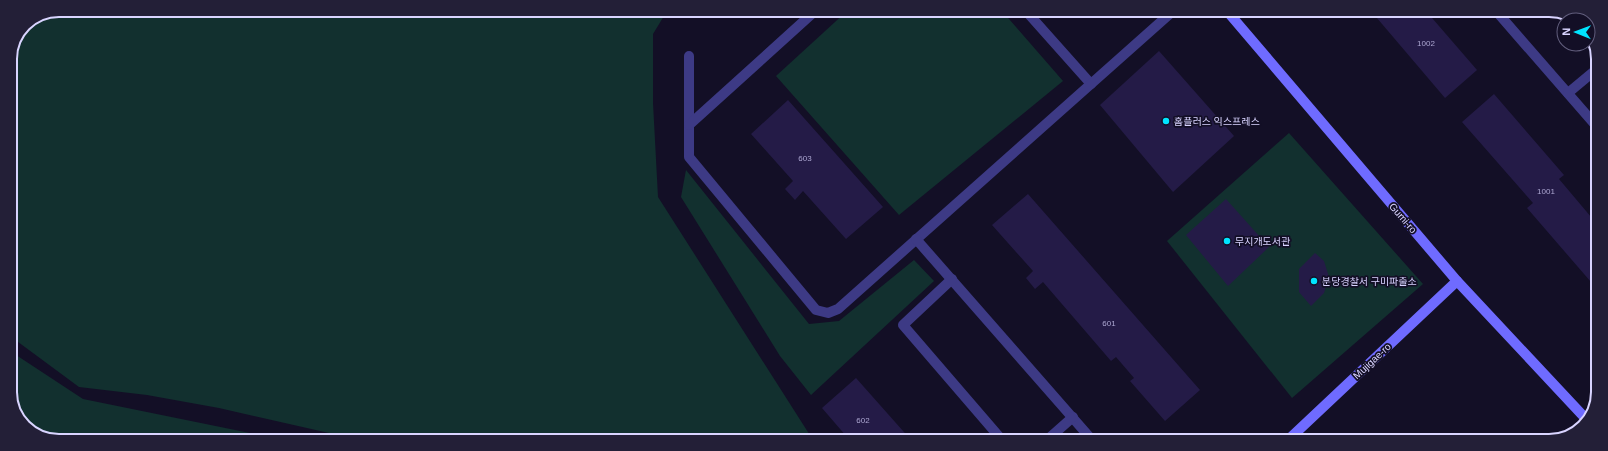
<svg xmlns="http://www.w3.org/2000/svg" width="1608" height="451" font-family="Helvetica,'Noto Sans KR',sans-serif">
	<rect width="100%" height="100%" fill="#130f26"/>
	<!-- green -->
	<g fill="#12302f">
		<polygon points="59,10 667,11 653,34 653,103 658,197 813,440 335,440 329,433 219,408 147,395 79,387 10,336 10,58 24,24"/>
		<polygon points="847,11 1002,11 1063,81 899,215 776,76"/>
		<polygon points="1289,133 1423,284 1292,398 1167,241"/>
		<polygon points="686,170 809,324 839,321 914,260 934,281 811,395 780,356 681,197"/>
		<polygon points="10,351 83,399 284,440 46,439 22,424 10,396"/>
	</g>
	<!-- building -->
	<g fill="#241b47">
		<polygon points="1371,11 1426,11 1477,70 1445,98"/>
		<polygon points="1159,51 1234,136 1173,192 1100,105"/>
		<polygon points="1494,94 1564,175 1559,179 1597,224 1597,289 1527,208 1533,203 1462,122"/>
		<polygon points="788,100 883,207 846,239 803,191 795,200 785,189 793,181 751,134"/>
		<polygon points="1028,194 1200,390 1165,421 1130,381 1134,378 1116,357 1111,361 1043,282 1035,289 1026,278 1033,271 992,225"/>
		<polygon points="1226,199 1269,247 1228,286 1186,235"/>
		<polygon points="1315,253 1324,261 1329,277 1324,293 1311,306 1299,292 1299,269"/>
		<polygon points="856,378 911,440 860,440 853,433 847,437 822,408"/>
	</g>
	<g fill="none" stroke-linecap="round" stroke-linejoin="round">
		<!-- lane -->
		<g stroke="#3d3a85" stroke-width="10">
			<polyline points="1026,11 1091,84"/>
			<polyline points="1497,12 1598,128"/>
			<polyline points="1573,19 1574,20"/>
			<polyline points="1588,36 1592,40"/>
			<polyline points="689,56 689,157 816,310 828,313 838,309 1173,11"/>
			<polyline points="1568,93 1598,68"/>
			<polyline points="689,125 815,11"/>
			<polyline points="916,239 1093,441"/>
			<polyline points="952,279 903,325 1002,440"/>
			<polyline points="1047,440 1073,417"/>
		</g>
		<!-- secondary -->
		<g stroke="#6f6bff" stroke-width="10">
			<polyline points="1227,11 1457,281 1587,420"/>
			<polyline points="1287,441 1457,281"/>
		</g>
	</g>
	<!-- markers -->
	<g fill="#00e5ff" stroke="#130f26" stroke-width="1.5">
		<circle cx="1166" cy="121" r="4"/>
		<circle cx="1227" cy="241" r="4"/>
		<circle cx="1314" cy="281" r="4"/>
	</g>
	<g text-anchor="middle" dominant-baseline="central" stroke-width="3.5" stroke-linejoin="round" paint-order="stroke">
		<!-- number labels -->
		<g font-size="8" fill="#aca6d1">
			<text x="1426" y="43">1002</text>
			<text x="805" y="158">603</text>
			<text x="1546" y="191">1001</text>
			<text x="1109" y="323">601</text>
			<text x="863" y="420">602</text>
		</g>
		<!-- poi labels -->
		<g font-size="10" fill="#d9d4ff" stroke="#130f26" text-anchor="start">
			<text x="1174" y="121">홈플러스 익스프레스</text>
			<text x="1235" y="241">무지개도서관</text>
			<text x="1322" y="281">분당경찰서 구미파출소</text>
		</g>
		<!-- street labels -->
		<g font-size="10" fill="#d9d4ff" stroke="#130f26">
			<text transform="translate(1403 218) rotate(49)">Gumi-ro</text>
			<text transform="translate(1372 361) rotate(-43)">Mujigae-ro</text>
		</g>
	</g>
	<!-- crop -->
	<path d="M0 0H1608V451H0ZM59 17H1549A42 42 0 0 1 1591 59V392A42 42 0 0 1 1549 434H59A42 42 0 0 1 17 392V59A42 42 0 0 1 59 17Z" fill="#231f37" fill-rule="evenodd"/>
	<path fill="none" stroke="#d9d4ff" stroke-width="2" d="M59 17H1549A42 42 0 0 1 1591 59V392A42 42 0 0 1 1549 434H59A42 42 0 0 1 17 392V59A42 42 0 0 1 59 17Z"/>
	<!-- north arrow -->
	<g transform="translate(1576 32) rotate(271)"><circle r="19" fill="#130f26" stroke="#625e7d"/>
	<path d="M0-3L7 15L0 10L-7 15Z" fill="#00e5ff"/>
	<text y="-6" font-size="11" font-weight="bold" text-anchor="middle" fill="#d9d4ff">N</text>
	</g>
</svg>
